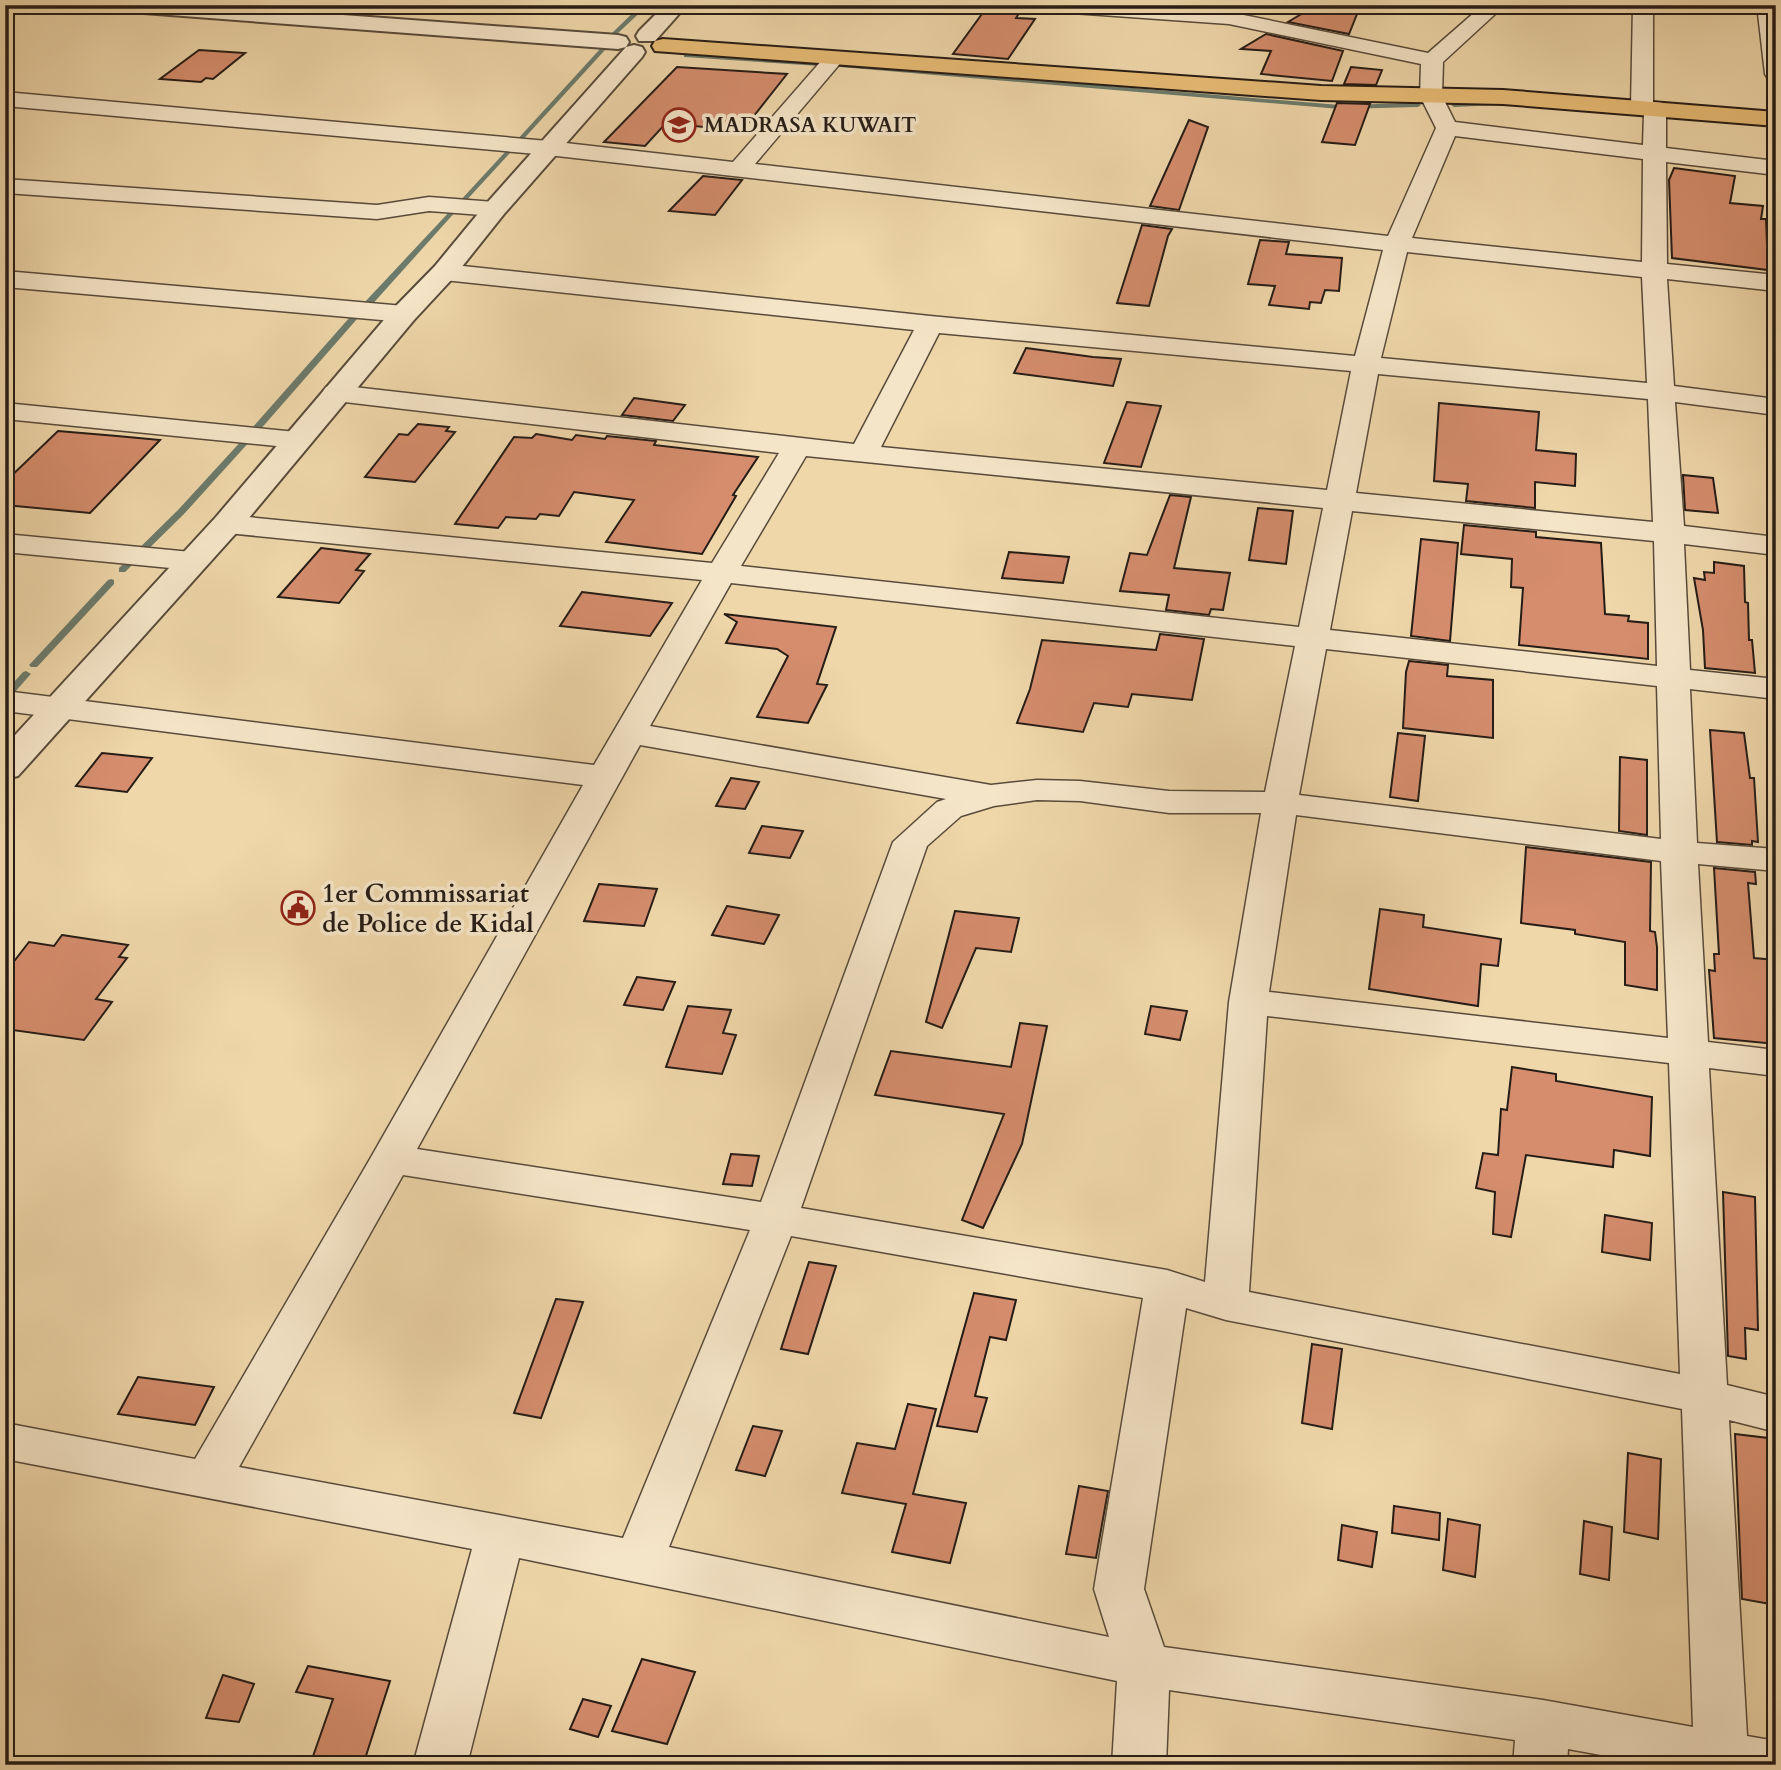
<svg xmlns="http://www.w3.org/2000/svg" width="1781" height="1770" font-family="Cardo,serif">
	<rect width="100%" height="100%" fill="#efd7aa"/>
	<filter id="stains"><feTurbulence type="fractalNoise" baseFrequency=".00286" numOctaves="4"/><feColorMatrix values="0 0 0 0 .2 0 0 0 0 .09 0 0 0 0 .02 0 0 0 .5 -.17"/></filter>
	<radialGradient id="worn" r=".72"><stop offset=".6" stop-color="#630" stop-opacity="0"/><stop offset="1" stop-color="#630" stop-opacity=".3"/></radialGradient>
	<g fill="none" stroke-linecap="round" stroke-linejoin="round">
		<!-- stream -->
		<g fill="#6c7b6c" fill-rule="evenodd">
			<polygon points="641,5 648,5 616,35 612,35 612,33"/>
			<polygon points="600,49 605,50 519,144 515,144 515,142"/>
			<polygon points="686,54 820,62 823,64 820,66 684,57 684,55"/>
			<polygon points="842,64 1340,105 1418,103 1421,105 1418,107 1340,109 840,67 839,66"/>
			<polygon points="1495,102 1497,103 1497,105 1454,107 1451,105 1454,103"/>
			<polygon points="506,151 511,152 463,204 459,204 459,202"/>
			<polygon points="452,209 457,210 369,308 363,308 363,304"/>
			<polygon points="350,317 357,319 259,431 253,431 253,427"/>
			<polygon points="244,438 247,438 251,440 184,514 125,572 119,572 119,568 178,510"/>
			<polygon points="111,579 114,580 114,584 37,667 31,667 29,665 31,663 108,580"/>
			<polygon points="26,671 31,674 29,676 8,700 5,701 5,692 23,672"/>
		</g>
	</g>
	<!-- building -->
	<g fill="#d58d6d" stroke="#261c16" stroke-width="2">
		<polygon points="1315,6 1357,14 1349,34 1288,22"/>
		<polygon points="987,7 1021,10 1016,18 1035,19 1008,59 953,54"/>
		<polygon points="1266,34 1343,51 1332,81 1261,74 1271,51 1241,49"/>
		<polygon points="199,50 245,53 213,79 206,78 201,82 160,79"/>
		<polygon points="677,67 787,74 742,131 666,123 645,146 604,142"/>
		<polygon points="1351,67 1382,70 1376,85 1344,84"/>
		<polygon points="1337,103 1370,104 1355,145 1322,142"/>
		<polygon points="1189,120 1208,127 1179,210 1150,206"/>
		<polygon points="1674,168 1735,176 1730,203 1763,206 1761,219 1766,219 1768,270 1672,258 1669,180"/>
		<polygon points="703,176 742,180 715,215 669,211"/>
		<polygon points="1142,225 1172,229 1168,236 1149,306 1117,303"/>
		<polygon points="1260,240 1289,242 1286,254 1342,258 1339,291 1325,290 1321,303 1310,302 1309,309 1269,305 1275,286 1248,284"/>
		<polygon points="1026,348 1093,357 1121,359 1113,386 1014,373"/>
		<polygon points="634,398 685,405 673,421 622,415"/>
		<polygon points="1127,402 1161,406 1141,467 1104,463"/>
		<polygon points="1439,403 1539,412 1536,450 1576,454 1575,486 1535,482 1535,508 1466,501 1468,484 1434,481"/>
		<polygon points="418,424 449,427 446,431 455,432 415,482 365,477 399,434 408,435"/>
		<polygon points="58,431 117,436 160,440 90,513 5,505 5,482"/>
		<polygon points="536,434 572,440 576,435 605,439 607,436 656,441 654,445 758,457 733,495 736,496 702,554 606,542 634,500 574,492 559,516 540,514 536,519 506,517 498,528 455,524 514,437 532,438"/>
		<polygon points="1683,475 1713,478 1718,513 1685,510"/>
		<polygon points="1170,495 1191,497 1174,568 1230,573 1223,610 1211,609 1209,615 1166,610 1169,595 1120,591 1130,553 1147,555"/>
		<polygon points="1258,508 1293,511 1286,564 1249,560"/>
		<polygon points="1464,525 1536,532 1536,537 1601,543 1605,614 1629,616 1628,621 1648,623 1648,659 1519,645 1523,588 1511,587 1512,559 1461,554"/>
		<polygon points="1421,539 1458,543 1450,641 1411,636"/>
		<polygon points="321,548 370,554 356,570 364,571 339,603 278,597"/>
		<polygon points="1009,552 1069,557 1063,583 1002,578"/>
		<polygon points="1714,562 1744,566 1745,602 1748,603 1749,640 1752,640 1755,673 1705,668 1703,630 1694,578 1705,580 1704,572 1714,573"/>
		<polygon points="582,592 672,603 650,636 560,626"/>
		<polygon points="724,614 836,627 817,684 827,685 808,723 757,717 788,656 777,649 726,643 737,622"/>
		<polygon points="1160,634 1204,639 1192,700 1132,694 1128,707 1094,703 1083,732 1017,723 1030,689 1042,640 1156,650"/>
		<polygon points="1409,661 1448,665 1447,676 1493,680 1493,738 1403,728 1406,672"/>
		<polygon points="1710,730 1744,733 1750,778 1754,778 1758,842 1752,841 1752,845 1717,842"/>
		<polygon points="1398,733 1425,736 1418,801 1390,797"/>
		<polygon points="102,753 152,758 127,792 76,786"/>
		<polygon points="1620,757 1647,760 1647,835 1619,831"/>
		<polygon points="731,778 759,782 745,809 716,806"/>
		<polygon points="762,826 803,831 790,858 749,853"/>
		<polygon points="1526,847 1651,862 1650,931 1655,932 1657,947 1657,990 1625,985 1625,942 1575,934 1575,930 1521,923"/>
		<polygon points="1714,868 1755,872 1756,884 1748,883 1754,958 1776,960 1776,1044 1714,1038 1709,970 1715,971 1714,954 1719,954"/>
		<polygon points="599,884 657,889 644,926 584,921"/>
		<polygon points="727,906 779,915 764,944 712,935"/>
		<polygon points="1380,909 1424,915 1423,927 1501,939 1498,966 1481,964 1478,1006 1369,989"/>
		<polygon points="955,911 1019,918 1011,952 976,948 942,1028 926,1022"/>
		<polygon points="62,935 128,945 119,957 127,958 96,999 112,1002 84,1040 5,1029 5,973 29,942 54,946"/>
		<polygon points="637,977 675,982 663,1010 624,1005"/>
		<polygon points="688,1006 731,1010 723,1033 736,1035 722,1074 666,1067"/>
		<polygon points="1151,1006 1187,1011 1180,1040 1145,1034"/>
		<polygon points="1020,1023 1047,1026 1022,1144 983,1228 962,1220 1004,1114 875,1095 891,1051 1011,1067"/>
		<polygon points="1512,1067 1556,1074 1556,1081 1652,1097 1650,1156 1614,1150 1613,1167 1526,1155 1511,1237 1493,1234 1495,1192 1476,1188 1483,1153 1498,1155 1501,1109 1507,1110"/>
		<polygon points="731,1154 759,1156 752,1186 723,1184"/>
		<polygon points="1723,1192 1755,1197 1758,1330 1745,1328 1746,1359 1728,1356"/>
		<polygon points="1605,1215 1652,1223 1650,1260 1602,1252"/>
		<polygon points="809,1262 836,1266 808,1354 781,1349"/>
		<polygon points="974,1293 1016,1300 1006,1340 990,1337 975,1396 987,1398 977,1432 937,1426"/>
		<polygon points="556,1299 583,1302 541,1418 514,1413"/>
		<polygon points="1312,1344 1342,1349 1332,1429 1302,1423"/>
		<polygon points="138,1377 214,1387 195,1425 118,1414"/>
		<polygon points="908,1404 936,1409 913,1494 966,1503 950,1563 892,1552 906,1504 842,1493 857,1443 895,1449"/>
		<polygon points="753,1426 782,1431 765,1476 736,1470"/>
		<polygon points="1735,1434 1768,1438 1776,1487 1776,1605 1742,1599"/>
		<polygon points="1628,1453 1661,1459 1658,1539 1624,1532"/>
		<polygon points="1079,1486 1108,1491 1096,1558 1066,1554"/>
		<polygon points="1394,1506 1440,1513 1439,1540 1392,1533"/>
		<polygon points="1448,1519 1480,1525 1475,1577 1443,1570"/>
		<polygon points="1584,1521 1612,1527 1609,1580 1580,1574"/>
		<polygon points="1342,1525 1377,1532 1372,1567 1338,1560"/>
		<polygon points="642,1659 695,1672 667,1744 612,1731"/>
		<polygon points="308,1666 390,1681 363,1765 310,1765 333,1699 296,1692"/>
		<polygon points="223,1675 254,1684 239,1722 206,1718"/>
		<polygon points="583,1699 611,1706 598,1737 570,1729"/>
	</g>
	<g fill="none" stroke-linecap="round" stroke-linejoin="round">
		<defs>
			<g id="minor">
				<path d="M1034 5H1134L1229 12 1428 53 1483 5H1505L1443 62 1442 96 1455 122 1643 145 1644 113 1634 112 1631 107 1633 5H1653V102L1663 103 1666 108V148L1776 161V175L1666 162 1667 264 1776 275V291L1667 279 1674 386 1776 399V415L1675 402 1684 526 1776 537V555L1684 544 1690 670 1776 679V699L1690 689 1697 843 1776 849V871L1698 864 1708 1042 1776 1050V1076L1709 1068 1727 1385 1776 1397V1432L1729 1420 1747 1736 1776 1741V1765H1656L1568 1749 1567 1765H1513L1515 1740 1169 1690 1166 1765H1112L1117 1681 519 1558 467 1765H413L472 1549 5 1459V1423L195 1459 370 1159 583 785 5 711V691L594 765 702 580 227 533 216 530 212 524 216 518 227 515 712 563 779 453 336 401 326 399 322 393 326 387 336 385 854 444 914 330 444 280 435 277 431 272 435 267 444 264 930 316 1355 356 1383 250 548 155 5 106V92L548 141 733 162 829 52H843L847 56 843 60 755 164 1388 236 1436 128 1420 96 1421 64 1229 24 1044 11ZM1455 136 1643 159 1642 262 1412 238ZM1407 252 1642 277 1647 383 1381 358ZM939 333 1351 371 1327 490 881 447ZM1378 374 1648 399 1653 522 1356 493ZM806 456 1323 508 1299 627 741 566ZM1352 511 1654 541 1657 666 1330 630ZM731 583 1295 646 1265 792 1169 791 1080 781 1037 780 991 785 650 726ZM1326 649 1657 686 1661 839 1299 795ZM640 745 946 799 937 802 893 842 761 1202 417 1149ZM1037 800 1080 801 1169 813H1261L1229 1002 1205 1282 1167 1270 801 1208 927 846 961 816 994 806ZM1296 815 1661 861 1668 1038 1269 992ZM1267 1016 1669 1063 1680 1374 1249 1292ZM403 1175 750 1230 623 1538 239 1467ZM791 1236 1143 1298 1094 1589 1109 1637 669 1547ZM1186 1308 1226 1320 1682 1409 1693 1727 1543 1700 1164 1647 1144 1589Z"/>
				<polygon points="1757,5 1776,5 1776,80 1768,79 1765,74"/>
				<polygon points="5,179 377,205 429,197 495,202 503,204 507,209 503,214 495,216 429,211 377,219 5,193"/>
				<polygon points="5,271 404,306 413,308 417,314 413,320 404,322 5,287"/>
				<polygon points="5,403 296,432 306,434 310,440 306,446 296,448 5,419"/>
				<polygon points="5,534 191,552 202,555 206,561 202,567 191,570 5,552"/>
			</g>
			<g id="tertiary">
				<polygon points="107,5 206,5 618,35 626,37 629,42 626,47 618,49 117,11 110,9"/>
				<polygon points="665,5 687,5 655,41 639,41 636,36 639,31"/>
				<polygon points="634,45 642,47 645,52 642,57 504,214 453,278 414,320 238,531 18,776 5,779 5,746 216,517 394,308 435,266 486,204 626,47"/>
			</g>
			<polygon id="primary" points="663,39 1321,86 1503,90 1776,112 1776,126 1503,104 1321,100 655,51 652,46 655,41"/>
		</defs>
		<!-- minor casing -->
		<use href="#minor" stroke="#584b3b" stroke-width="3"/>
		<!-- tertiary casing -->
		<use href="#tertiary" stroke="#584b3b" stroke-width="4"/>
		<!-- primary casing -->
		<use href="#primary" stroke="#261c16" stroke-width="4"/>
		<!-- minor -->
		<use href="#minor" fill="#f5e5c8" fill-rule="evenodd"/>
		<!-- tertiary -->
		<use href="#tertiary" fill="#f5e5c8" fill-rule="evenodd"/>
		<!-- primary -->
		<use href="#primary" fill="#e8bc75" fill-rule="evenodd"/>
	</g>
	<!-- icons -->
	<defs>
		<symbol id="school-ring" viewBox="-11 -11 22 22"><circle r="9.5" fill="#f5e5c8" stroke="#8f2418" stroke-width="1.5"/><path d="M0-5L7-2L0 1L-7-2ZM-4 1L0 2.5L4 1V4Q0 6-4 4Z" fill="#8f2418"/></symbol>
		<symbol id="civic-ring" viewBox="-11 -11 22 22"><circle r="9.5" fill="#f5e5c8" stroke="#8f2418" stroke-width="1.5"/><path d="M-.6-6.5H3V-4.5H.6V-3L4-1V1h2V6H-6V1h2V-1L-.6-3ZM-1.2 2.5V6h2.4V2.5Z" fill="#8f2418"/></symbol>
	</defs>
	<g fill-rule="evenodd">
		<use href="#school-ring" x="660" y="106" width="38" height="38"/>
		<use href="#civic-ring" x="279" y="889" width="38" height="38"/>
	</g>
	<g text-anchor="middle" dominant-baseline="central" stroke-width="7" stroke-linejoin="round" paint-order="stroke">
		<!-- far-poi labels -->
		<g font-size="21" font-weight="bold" fill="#261c16" stroke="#f5e5c8" text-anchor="start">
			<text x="704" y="125">MADRASA KUWAIT</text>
		</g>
		<!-- poi labels -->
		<g font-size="26" font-weight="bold" fill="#261c16" stroke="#f5e5c8" text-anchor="start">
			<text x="322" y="893">1er Commissariat<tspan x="322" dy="30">de Police de Kidal</tspan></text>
		</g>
	</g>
	<!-- margin -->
	<rect width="1781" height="1770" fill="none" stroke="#efd7aa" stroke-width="28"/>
	<rect x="7" y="7" width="1767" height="1756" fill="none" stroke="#261c16" stroke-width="3.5"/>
	<rect x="14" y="14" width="1753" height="1742" fill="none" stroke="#261c16" stroke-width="2"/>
	<rect width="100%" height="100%" filter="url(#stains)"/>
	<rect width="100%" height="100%" fill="url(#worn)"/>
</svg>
